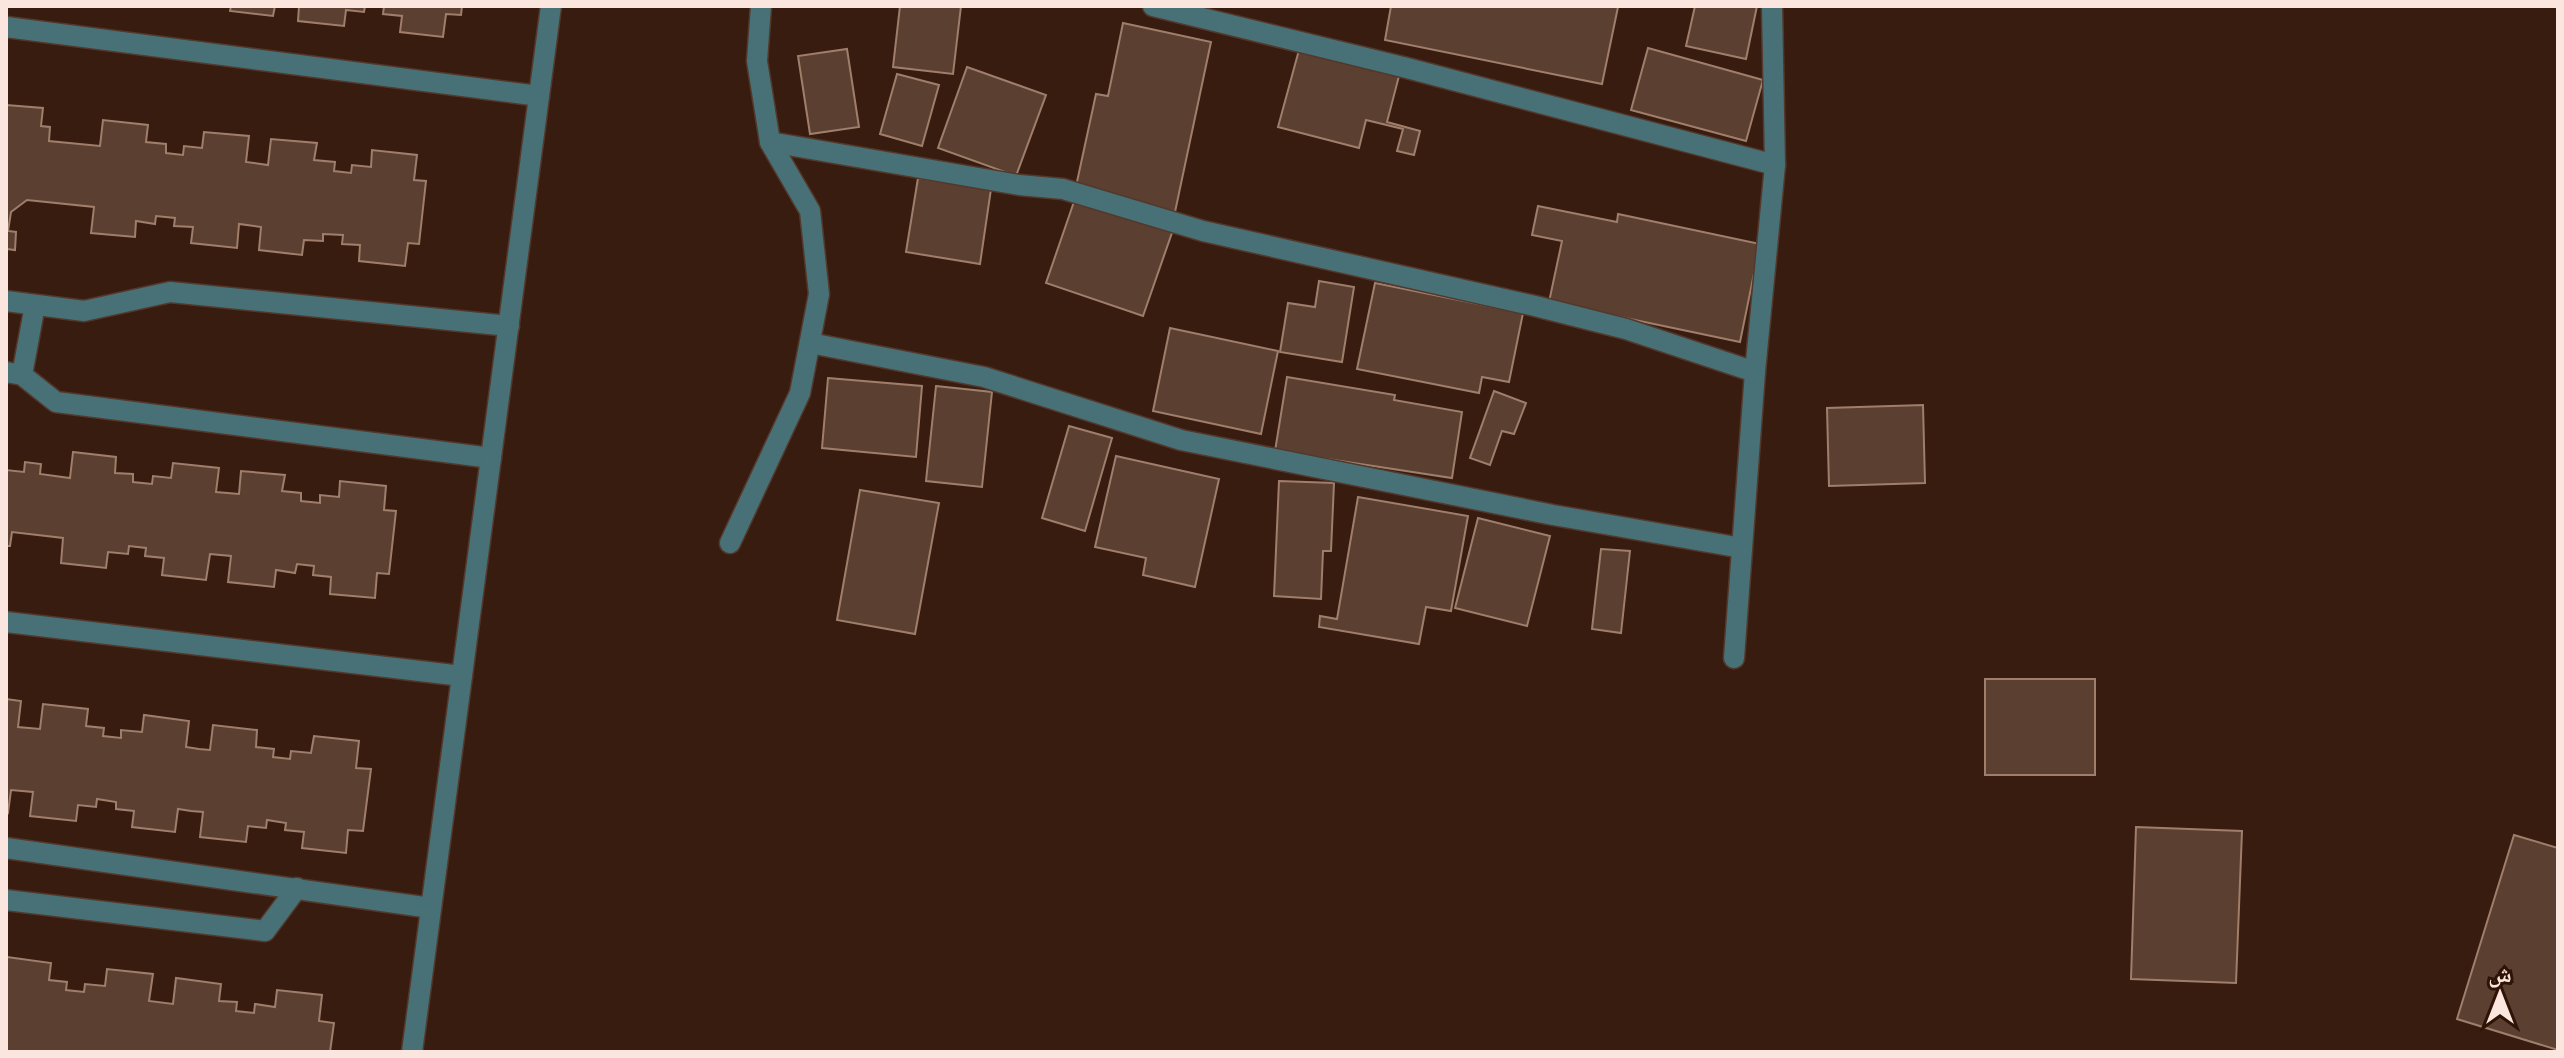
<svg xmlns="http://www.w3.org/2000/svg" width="2564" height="1058" font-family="'Exo 2','Noto Naskh Arabic',sans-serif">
	<rect width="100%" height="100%" fill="#381c0f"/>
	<!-- building -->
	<g fill="#5b4031" stroke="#9f7e6b" stroke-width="2">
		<polygon points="231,6 275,6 273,16 230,11"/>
		<polygon points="299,6 365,6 364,12 346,10 344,26 298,21"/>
		<polygon points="379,6 462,6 461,15 446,14 443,37 400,32 402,16 383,14 384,6"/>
		<polygon points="900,6 961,6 953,74 893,67"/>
		<polygon points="1391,6 1613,6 1618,7 1602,84 1385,40"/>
		<polygon points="1695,6 1757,6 1746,59 1686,46"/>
		<polygon points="1123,23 1211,42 1175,212 1075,191 1096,94 1108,96"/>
		<polygon points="1648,48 1763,80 1746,141 1631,110"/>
		<polygon points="847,49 859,127 810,134 798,56"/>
		<polygon points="1299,50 1399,76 1387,122 1420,131 1414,155 1397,151 1403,129 1366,120 1359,148 1278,127"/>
		<polygon points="967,67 1046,95 1016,176 938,148"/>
		<polygon points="897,74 939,85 922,146 880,134"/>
		<polygon points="6,105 43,108 41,126 50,127 49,141 100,146 103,120 148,125 146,142 166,144 166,153 183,155 184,146 202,148 204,132 249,136 246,162 268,165 271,139 317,143 314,160 335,162 334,171 351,173 352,165 371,167 372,150 417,155 414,180 426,181 419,244 408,243 405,266 359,261 360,245 342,244 343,235 323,234 323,241 304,240 302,255 259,250 261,227 239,224 237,248 191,243 193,227 174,226 175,218 156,216 155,224 136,221 135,237 91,233 94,207 27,200 11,212 8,231 16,232 15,250 7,249 6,254"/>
		<polygon points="918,178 991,189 980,264 906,252"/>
		<polygon points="1077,193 1174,227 1143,316 1046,283"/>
		<polygon points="1538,206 1617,222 1618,214 1760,244 1740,342 1549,302 1562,241 1532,235"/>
		<polygon points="1319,281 1354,287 1342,362 1280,352 1288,303 1315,307"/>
		<polygon points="1375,283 1523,313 1509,382 1482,377 1479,393 1357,369"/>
		<polygon points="1170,328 1278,351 1261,434 1153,411"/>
		<polygon points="1287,377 1395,395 1394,400 1462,412 1452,478 1275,451"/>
		<polygon points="828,378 922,386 916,457 822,448"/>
		<polygon points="936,386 992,392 982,487 926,481"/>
		<polygon points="1494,391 1526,403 1514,434 1502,431 1490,465 1470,458"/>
		<polygon points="1923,405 1925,483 1829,486 1827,408"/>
		<polygon points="1069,426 1112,438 1085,531 1042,518"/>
		<polygon points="73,452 116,457 115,473 133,474 133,482 152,484 153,476 171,478 173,463 219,468 216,492 239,494 241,471 285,475 282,491 301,493 301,501 320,503 320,495 339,497 340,481 386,486 384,510 396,511 389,574 377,573 375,598 330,594 331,577 313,575 314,566 297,564 295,573 276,570 274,587 228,582 231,556 210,554 206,580 162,575 164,558 145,556 146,548 129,546 128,554 108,552 106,568 61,563 63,538 12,532 10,546 6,546 6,470 24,472 25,462 41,464 40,474 70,478"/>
		<polygon points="1116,456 1219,479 1195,587 1143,575 1146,558 1095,547"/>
		<polygon points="1279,481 1334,483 1331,551 1323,551 1321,599 1274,596"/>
		<polygon points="860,490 939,503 915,634 837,620"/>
		<polygon points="1358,497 1468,516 1451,611 1426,607 1419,644 1319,627 1320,616 1337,619"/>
		<polygon points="1478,518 1550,536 1527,626 1455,608"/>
		<polygon points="1601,549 1630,551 1621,633 1592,629"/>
		<rect x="1985" y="679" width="110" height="96"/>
		<polygon points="6,699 21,701 18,727 40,729 43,704 88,709 86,726 104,728 103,736 121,738 121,730 142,732 144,715 189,721 186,747 199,749 210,750 213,725 257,730 256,747 274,749 273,757 290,759 291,751 311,753 314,736 359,741 356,768 371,769 363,831 348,830 346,853 302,848 304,832 285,830 286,823 267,820 266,828 248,826 246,842 200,837 203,812 191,811 178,809 175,832 132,827 134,811 116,809 116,802 97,799 96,807 78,805 76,821 30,816 33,792 11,790 8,813 6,812"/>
		<polygon points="2136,827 2242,831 2236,983 2131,979"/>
		<polygon points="2514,835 2558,848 2558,1050 2457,1019"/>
		<polygon points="7,957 51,963 49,980 67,982 66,990 84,992 85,984 105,986 107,969 153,974 149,1001 173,1004 176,978 221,984 219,1001 237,1002 236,1011 254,1013 255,1004 275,1007 277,990 322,995 319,1021 334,1023 330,1052 6,1052"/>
	</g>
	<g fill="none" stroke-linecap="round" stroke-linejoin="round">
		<defs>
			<g id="minor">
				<polyline points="1153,6 1407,68 1775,165"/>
				<polyline points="6,27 539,96"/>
				<polyline points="770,142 1019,185 1063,189 1203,231 1535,306 1626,329 1755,372"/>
				<polyline points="6,301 84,311 170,292 509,326"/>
				<polyline points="810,343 984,377 1181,440 1553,515 1742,548"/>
				<polyline points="6,372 22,375 56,402 491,458"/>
				<polyline points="22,375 35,305"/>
				<polyline points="730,543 800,393 819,294 810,211 770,142 757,61 761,6"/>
				<polyline points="6,622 462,676"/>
				<polyline points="1734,658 1755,372 1775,165 1772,6"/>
				<polyline points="6,848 431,908"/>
				<polyline points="6,900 265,931 297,888"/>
				<polyline points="412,1052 551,6"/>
			</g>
		</defs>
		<!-- minor casing -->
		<use href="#minor" stroke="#53382c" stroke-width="23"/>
		<!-- minor -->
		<use href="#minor" stroke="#477176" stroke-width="20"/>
	</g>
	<!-- border -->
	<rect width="2564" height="1058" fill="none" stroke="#fae6de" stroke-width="16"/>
	<!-- north arrow -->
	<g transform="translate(2500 994)" stroke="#2e1306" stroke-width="6" paint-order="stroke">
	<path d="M0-6L14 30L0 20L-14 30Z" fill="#fae6de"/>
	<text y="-12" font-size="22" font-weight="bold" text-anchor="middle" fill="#fae6de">ش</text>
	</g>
</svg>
